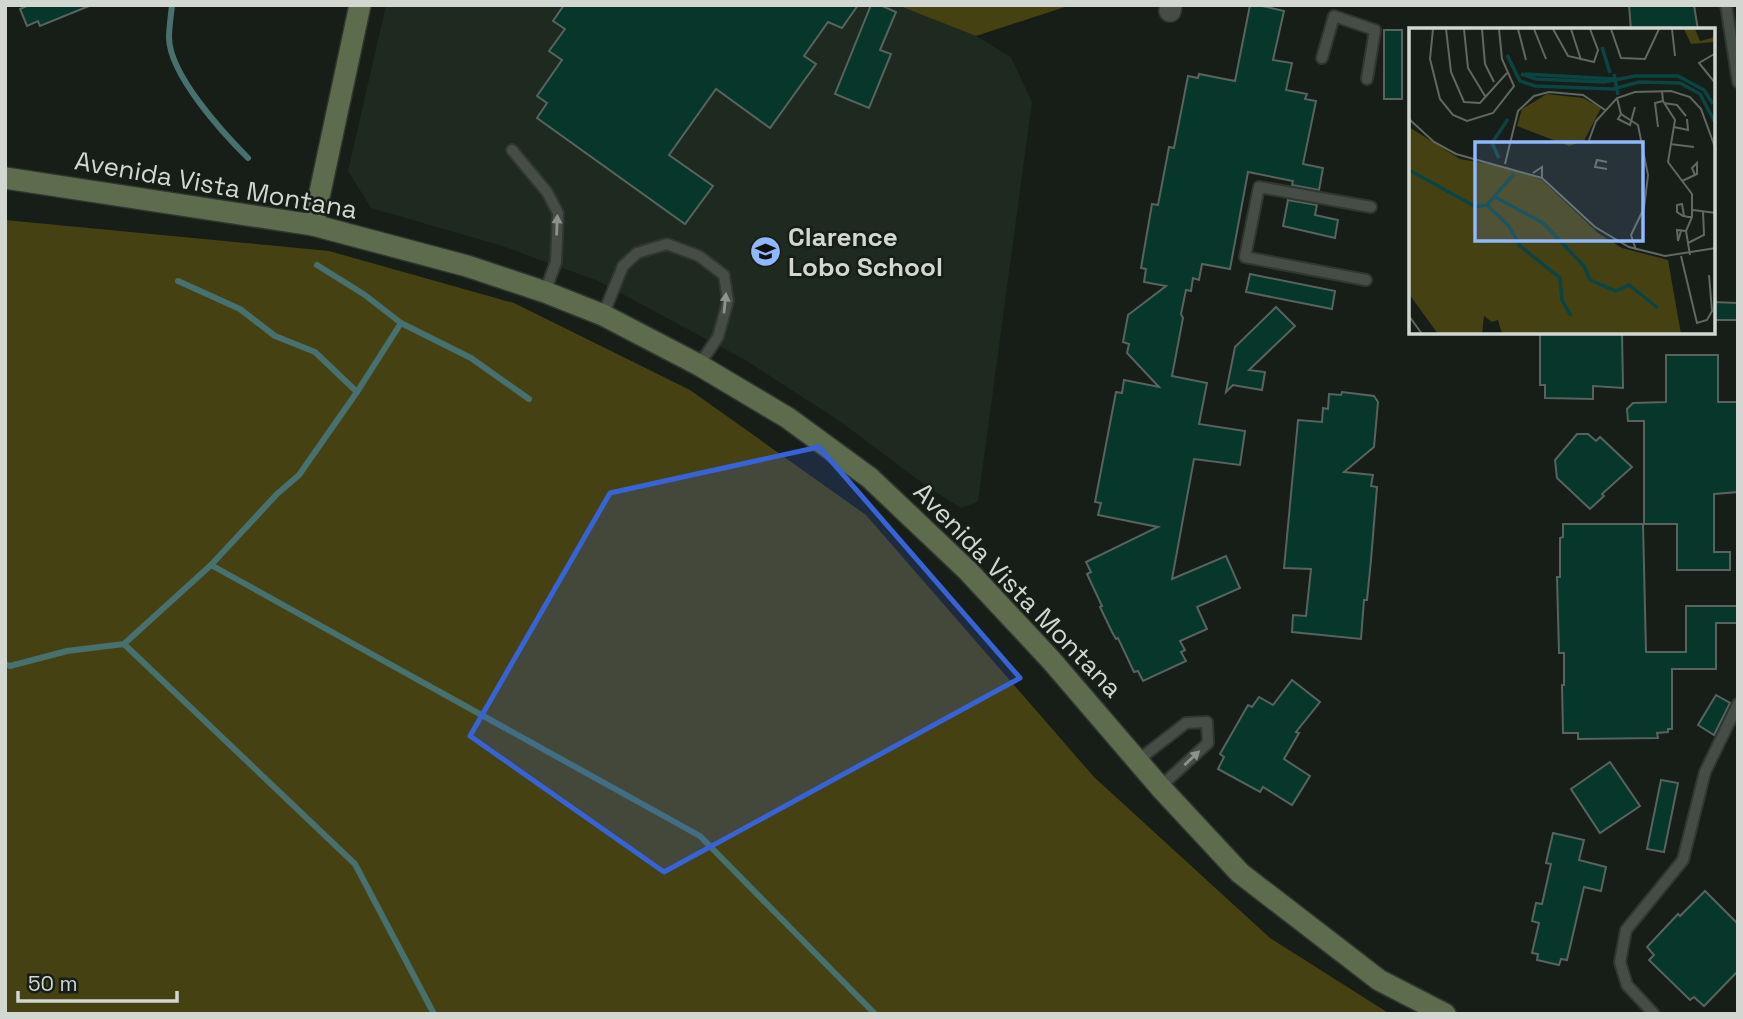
<svg xmlns="http://www.w3.org/2000/svg" width="1743" height="1019" font-family="'Space Grotesk',sans-serif">
	<rect width="100%" height="100%" fill="#171d17"/>
	<!-- built -->
	<polygon fill="#1e291f" points="386,5 897,5 976,36 1011,57 1032,102 978,502 961,508 929,488 838,420 745,360 598,281 499,245 371,208 348,171"/>
	<!-- green -->
	<g fill="#464113">
		<polygon points="897,5 1071,5 976,36"/>
		<polygon points="5,220 329,251 514,303 690,390 866,515 1094,777 1270,938 1390,1014 5,1014"/>
	</g>
	<g fill="none" stroke-linecap="round" stroke-linejoin="round">
		<!-- stream -->
		<g stroke="#47706e" stroke-width="6">
			<path d="M172 5C171 16 169 27 169 38 170 75 222 132 248 158"/>
			<polyline points="317,265 365,295 401,323 471,358 529,399"/>
			<polyline points="178,281 240,309 275,336 315,352 357,392"/>
			<polyline points="211,565 700,836 875,1014"/>
			<polyline points="124,644 355,864 434,1014"/>
			<polyline points="5,664 10,666 67,651 124,644 211,565 277,494 299,475 357,392 401,323"/>
		</g>
	</g>
	<!-- building -->
	<g fill="#06372a" stroke="#58635f" stroke-width="2">
		<polygon points="29,5 89,5 89,6 40,26 38,21 27,26 20,9"/>
		<polygon points="564,5 858,5 842,28 828,22 804,56 816,64 770,128 716,89 669,155 713,186 685,224 537,118 547,103 537,96 562,60 549,51 565,29 553,21"/>
		<polygon points="871,5 880,5 896,12 880,50 891,54 869,108 835,94"/>
		<polygon points="1250,5 1258,5 1284,11 1273,60 1292,63 1286,90 1307,94 1305,99 1316,101 1303,164 1323,168 1319,190 1292,185 1293,181 1248,172 1230,269 1202,264 1199,280 1193,278 1191,291 1186,290 1181,314 1183,318 1172,376 1207,383 1199,424 1245,431 1240,465 1194,459 1172,579 1226,556 1240,588 1197,607 1207,629 1180,641 1185,650 1181,652 1186,661 1143,681 1138,671 1134,672 1118,638 1116,639 1112,632 1100,607 1102,606 1087,574 1091,572 1086,562 1158,527 1098,515 1101,503 1095,502 1116,392 1122,393 1124,380 1159,387 1127,353 1129,344 1123,342 1128,315 1166,286 1144,282 1146,269 1141,268 1152,204 1158,205 1169,147 1174,148 1188,76 1198,78 1199,74 1235,81"/>
		<polygon points="1629,5 1694,5 1698,30 1631,30"/>
		<rect x="1384" y="30" width="18" height="69"/>
		<polygon points="1288,200 1317,205 1315,215 1338,220 1335,238 1283,226"/>
		<polygon points="1250,274 1335,291 1332,309 1246,292"/>
		<polygon points="1713,302 1738,303 1738,320 1713,320"/>
		<polygon points="1276,307 1295,326 1249,370 1265,372 1262,390 1233,385 1226,392 1235,347"/>
		<polygon points="1540,332 1622,332 1623,388 1593,386 1593,399 1545,398 1545,385 1540,385"/>
		<polygon points="1666,355 1718,355 1718,402 1738,402 1738,492 1714,494 1714,552 1730,552 1730,570 1677,570 1677,524 1644,524 1644,421 1628,421 1627,409 1633,403 1666,402"/>
		<polygon points="1342,392 1374,396 1378,402 1374,447 1344,472 1373,475 1371,486 1377,487 1371,560 1367,600 1364,600 1361,639 1292,632 1293,615 1306,616 1311,569 1284,568 1298,420 1322,422 1323,408 1328,409 1329,394 1341,395"/>
		<polygon points="1577,434 1588,434 1596,441 1600,437 1632,467 1602,494 1604,496 1590,509 1557,478 1555,460"/>
		<polygon points="1563,524 1643,524 1646,652 1686,652 1686,606 1738,606 1738,623 1716,623 1716,669 1672,669 1672,729 1668,729 1668,732 1657,733 1658,738 1578,739 1578,733 1563,733 1562,685 1564,685 1564,653 1559,653 1557,577 1560,577 1560,538 1563,537"/>
		<polygon points="1292,680 1320,702 1296,732 1299,733 1284,759 1310,776 1292,805 1263,787 1260,792 1218,769 1224,757 1220,754 1248,705 1252,707 1259,697 1273,705"/>
		<polygon points="1716,695 1730,703 1714,735 1698,725"/>
		<polygon points="1610,762 1640,806 1600,833 1571,789"/>
		<polygon points="1661,780 1678,783 1664,852 1647,849"/>
		<polygon points="1553,833 1584,840 1579,860 1606,867 1601,891 1584,887 1567,960 1561,959 1559,965 1537,960 1538,954 1532,953 1539,923 1532,921 1536,903 1542,904 1551,864 1546,863"/>
		<polygon points="1705,891 1738,924 1738,971 1704,1006 1694,997 1690,1000 1649,960 1654,955 1647,947 1678,914 1680,916"/>
	</g>
	<g fill="none" stroke-linecap="round" stroke-linejoin="round">
		<defs>
			<g id="lane">
				<polyline points="1726,5 1738,82"/>
				<polyline points="1322,58 1334,16 1375,30 1367,79"/>
				<polyline points="512,150 547,192 558,213 556,262 545,292"/>
				<polyline points="1366,280 1245,257 1259,187 1371,207"/>
				<polyline points="603,315 623,266 637,253 667,244 699,256 724,275 728,301 718,337 699,365"/>
				<polyline points="1137,761 1186,723 1207,722 1208,743 1160,787"/>
				<polyline points="1654,1014 1627,985 1620,962 1626,930 1683,860 1705,772 1738,704"/>
			</g>
			<polyline id="street" points="1170,11 1171,5"/>
			<g id="secondary">
				<polyline points="5,178 313,225 467,266 545,292 603,315 699,365 788,418 870,478 968,571 1051,660 1160,787 1240,873 1379,980 1445,1014"/>
				<polyline points="313,225 360,5"/>
			</g>
		</defs>
		<!-- lane casing -->
		<use href="#lane" stroke="#313631" stroke-width="14"/>
		<!-- street casing -->
		<use href="#street" stroke="#313631" stroke-width="24"/>
		<!-- secondary casing -->
		<use href="#secondary" stroke="#313631" stroke-width="24"/>
		<!-- lane -->
		<use href="#lane" stroke="#454d46" stroke-width="10"/>
		<!-- street -->
		<use href="#street" stroke="#454d46" stroke-width="21"/>
		<!-- secondary -->
		<use href="#secondary" stroke="#5d6c4c" stroke-width="21"/>
	</g>
	<!-- one-way arrows -->
	<defs><path id="oneway-solid" d="M-6-.8H1V-3.2L6.5 0L1 3.2V.8H-6Z" transform="scale(1.75)"/></defs>
	<g fill="#8c928c">
		<use href="#oneway-solid" transform="translate(557 225) rotate(-88)"/>
		<use href="#oneway-solid" transform="translate(725 303) rotate(-84)"/>
		<use href="#oneway-solid" transform="translate(1192 758) rotate(-43)"/>
	</g>
	<!-- marked area -->
	<path fill="#3863d7" fill-opacity="0.2" stroke="#3863d7" stroke-width="5" stroke-linejoin="round" d="M819 447 1020 678 664 872 470 736 610 493Z"/>
	<!-- icons -->
	<defs>
		<symbol id="school-disc" viewBox="-11 -11 22 22"><circle r="9.5" fill="#8fb8fd" stroke="#171d17"/><path d="M0-5L7-2L0 1L-7-2ZM-4 1L0 2.5L4 1V4Q0 6-4 4Z" fill="#111"/></symbol>
	</defs>
	<g fill-rule="evenodd">
		<use href="#school-disc" x="748" y="234" width="35" height="35"/>
	</g>
	<g text-anchor="middle" dominant-baseline="central" stroke-width="5" stroke-linejoin="round" paint-order="stroke">
		<!-- street labels -->
		<g font-size="26" fill="#d2d7d2" stroke="#171d17">
			<text transform="translate(216 185) rotate(10)">Avenida Vista Montana</text>
			<text transform="translate(1018 590) rotate(46)">Avenida Vista Montana</text>
		</g>
		<!-- poi labels -->
		<g font-size="26" font-weight="bold" fill="#d2d7d2" stroke="#171d17" text-anchor="start">
			<text x="788" y="237">Clarence<tspan x="788" dy="30">Lobo School</tspan></text>
		</g>
	</g>
	<!-- overview -->
	<g transform="translate(1409 28)">
		<rect width="306" height="306" fill="#171d17"/>
		<path d="M275 1H286L291 13 306 9V14L282 16ZM138 66 174 70 192 80 175 113 160 118 108 98 113 81ZM0 99 51 131 98 139 133 152 189 205 213 220 259 232 272 306H93L89 292 83 294 75 288 73 306H29L0 266Z" fill="#464113"/>
		<path fill="none" stroke="#0c4443" stroke-width="3.5" d="M193 19 201 45M98 27 111 53 126 58 204 61 230 54 271 55 291 66 307 96M112 46 127 51 195 54 226 48H269L295 62 304 76M116 46 205 51M205 46 209 67M90 130 83 115 99 91M0 142 67 179 78 177 105 146M86 169 134 195 175 238 181 252 207 263 220 257 249 280M78 177 100 198 111 218 151 250 153 272 162 288"/>
		<path fill="none" stroke="#626762" stroke-width="2" d="M24 1 21 31 31 71 44 87 58 93 84 85 105 58 93 31 90 1M37 1 42 44 55 74 71 75 98 45M55 1 59 40 76 68M73 1 76 36 85 54M109 1 117 32M125 1 137 31M144 1 159 28 185 34 189 22 181 1M162 1 172 32M202 1 212 30 236 31 250 1M263 1 266 28M307 25 290 35 307 56M253 63 254 73 266 92 259 134 283 166V189L277 203 281 227M208 70 212 86 229 97 239 147 235 180 222 207 227 222M255 75 268 77 277 88M212 86 209 91 221 97 226 79M0 91 25 114 47 126 133 150 186 199 220 219 256 228 307 220M249 99 246 75 254 73M265 99 279 102 278 91M179 115 187 93 208 70 226 64 262 63 281 69 292 81 307 122M261 116 285 119M96 136 109 83 125 68 140 64 174 67 196 82M198 141 186 139 188 132 198 134M124 145 133 139V150M273 153 288 146V135L283 140 286 147M284 182 307 185M275 188 273 176 268 177V184L274 188H275L279 189H283M272 203 269 213 268 202 277 203M279 215 295 207 294 183M272 228 288 295 298 292 303 283 300 247M0 288 13 306"/>
		<path fill="#8fb8fd" fill-opacity="0.15" stroke="#8fb8fd" stroke-width="3.5" d="M66 114H234V213H66Z"/>
		<rect width="306" height="306" fill="none" stroke="#d2d7d2" stroke-width="3.5"/>
	</g>
	<!-- border -->
	<rect width="1743" height="1019" fill="none" stroke="#d2d7d2" stroke-width="14"/>
	<!-- scale -->
	<path d="M18 991v10h159v-10" fill="none" stroke="#d2d7d2" stroke-width="3.5"/>
	<text x="28" y="991" font-size="21" fill="#d2d7d2" stroke="#171d17" stroke-width="5" paint-order="stroke">50 m</text>
</svg>
